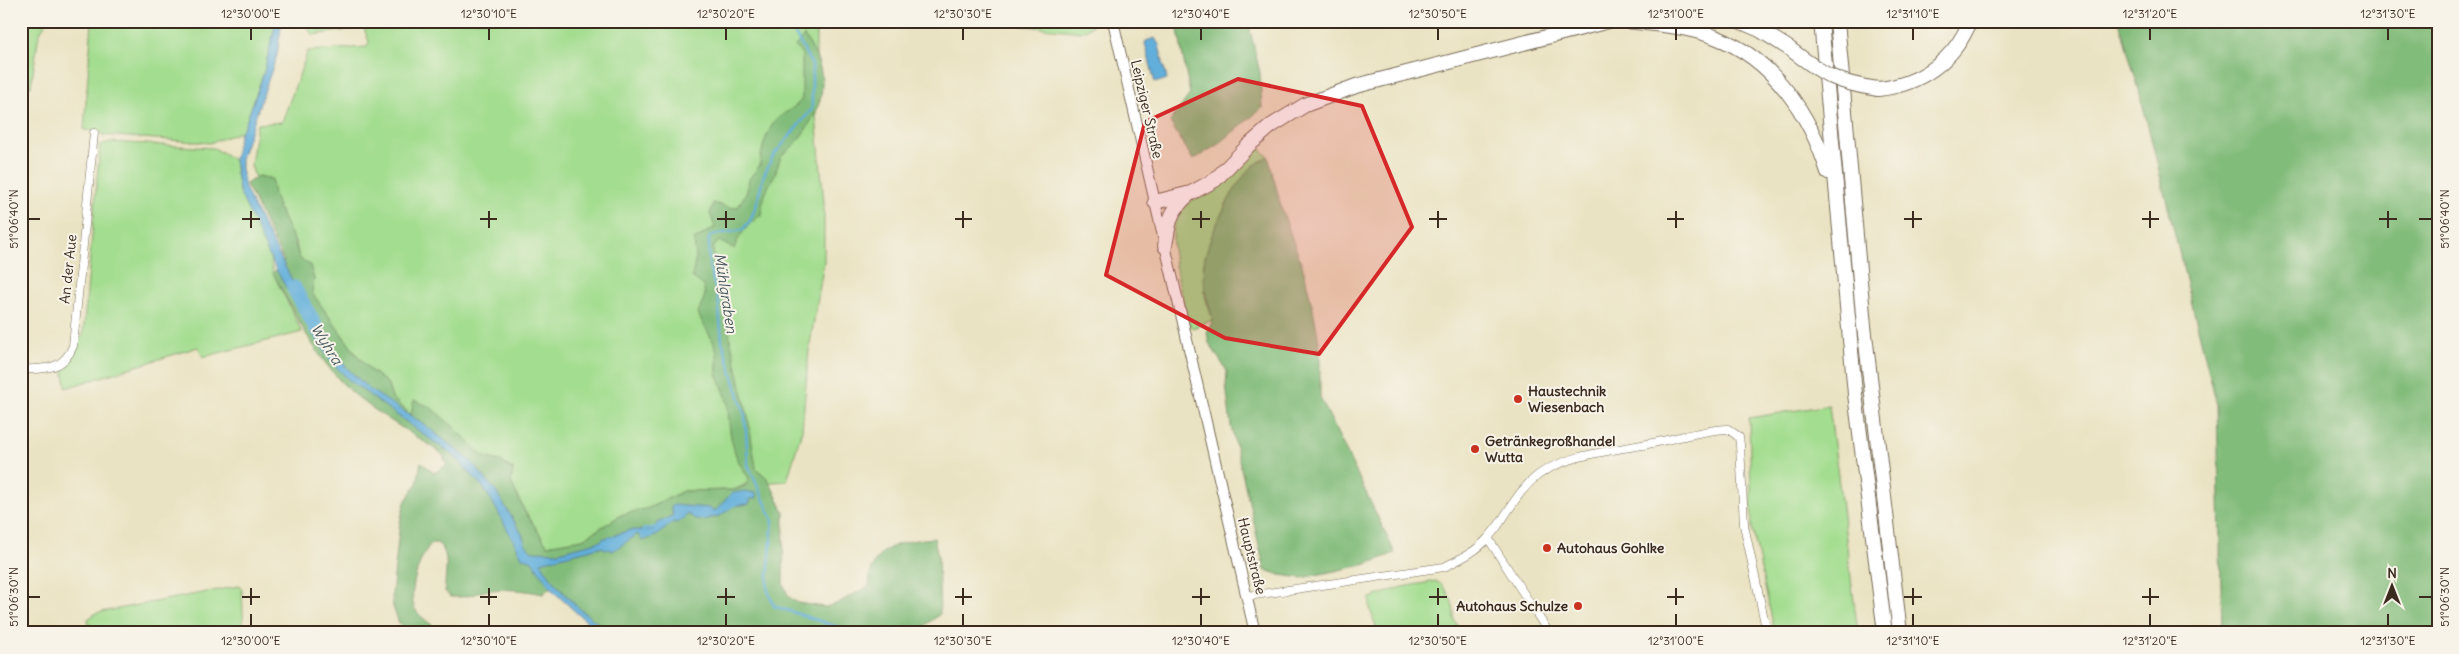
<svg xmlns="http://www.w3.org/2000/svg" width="2459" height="654" font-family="Delius,sans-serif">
	<rect width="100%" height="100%" fill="#f7f3e8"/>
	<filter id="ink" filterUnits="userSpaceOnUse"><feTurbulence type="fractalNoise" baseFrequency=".02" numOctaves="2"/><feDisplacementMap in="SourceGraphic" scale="10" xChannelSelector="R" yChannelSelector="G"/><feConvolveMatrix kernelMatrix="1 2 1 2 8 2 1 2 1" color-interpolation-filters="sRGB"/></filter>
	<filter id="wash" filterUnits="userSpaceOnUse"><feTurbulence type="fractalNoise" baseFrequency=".0096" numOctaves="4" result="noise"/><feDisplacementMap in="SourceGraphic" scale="20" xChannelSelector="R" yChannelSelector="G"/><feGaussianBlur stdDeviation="1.12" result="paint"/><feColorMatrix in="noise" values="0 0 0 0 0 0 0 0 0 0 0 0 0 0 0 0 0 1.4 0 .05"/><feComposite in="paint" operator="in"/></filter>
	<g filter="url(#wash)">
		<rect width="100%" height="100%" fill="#eae3c3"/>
		<!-- green -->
		<g fill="#a3dd8f" stroke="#6f8456">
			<polygon points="21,21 47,21 39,34 31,86 21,87"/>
			<polygon points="92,21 276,21 264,72 245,125 240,132 210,143 102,135 102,132 84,130"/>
			<polygon points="304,21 816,21 816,116 824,203 824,262 809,350 802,430 787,481 746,484 734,490 683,491 649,508 621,515 583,539 547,545 524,510 511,482 513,469 500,461 484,457 454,427 411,415 392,398 387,383 370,370 356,354 312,293 314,279 299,258 296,243 288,231 272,193 272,179 259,176 255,178 251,165 257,124 282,122 308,51 367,47 369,42 364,28 312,35"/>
			<polygon points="981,21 1091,21 1092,26 1081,32"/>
			<polygon points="110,142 214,148 234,160 239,191 269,253 273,273 302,332 203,357 198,347 66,388 63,367 72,359 79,336 83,336 100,145"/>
			<path d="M1258 147 1268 156 1251 168 1226 204 1212 239 1204 263 1205 296 1213 320 1193 328 1189 325C1183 297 1161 234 1181 209 1189 199 1211 192 1223 182 1236 172 1246 158 1258 147Z"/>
			<polygon points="1829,405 1858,633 1775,633 1752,528 1749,418"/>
			<path d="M1436 581C1449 588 1455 606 1454 620L1463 633H1378L1370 609V598L1402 587Z"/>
			<polygon points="239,586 242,590 244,633 90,633 88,619 96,613"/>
		</g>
		<!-- forest -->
		<g fill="#82bc7a" stroke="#5e734c">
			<polygon points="1142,21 1248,21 1260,73 1262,108 1220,143 1193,160 1170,122 1190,94 1177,25 1143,25"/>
			<polygon points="2119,21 2438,21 2438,633 2222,633 2217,405 2139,90"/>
			<path d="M804 36C833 76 825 107 795 144 791 149 785 152 781 157 778 163 777 170 774 176 767 188 762 200 761 215 749 223 739 235 734 249L719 241 713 248 715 268 727 304 730 338 748 417 756 468 768 479 784 512 783 584 789 597 798 603 825 607 836 604 869 586C870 546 901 541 934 538L938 556 940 614 924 626 930 633H613L584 614 555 583 543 594C527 590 495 587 480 592 465 597 466 597 450 597L445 591C444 575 452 553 437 543H432C420 553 407 595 415 609 421 619 433 624 441 633H410L399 623 393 607 392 594 400 522 405 502 417 483 421 462 434 473 447 465 442 454C413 433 381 417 354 394 317 362 296 315 273 273L284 261 246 184 258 176 272 179C272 208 294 230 299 258L310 265 314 279 312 293 356 354 370 370 387 383 392 398 411 415 414 400 430 407 454 427 484 457 500 461 513 470 511 482 524 510 547 545 583 539 621 515 649 508 683 491 734 490 745 486 749 478C732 457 729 432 728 406 727 395 720 384 717 373 716 367 718 360 717 354 715 339 703 327 698 313L705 295 703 285 692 277 696 257 694 240 715 227 710 214 713 203 730 208 738 207 747 191 749 179 760 165C760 153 768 126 778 118 787 111 795 108 802 99V55L795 46Z"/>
			<path d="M1268 156 1282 210 1304 271 1314 314 1320 348V397L1395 553 1367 564 1302 578 1280 575 1265 570 1231 426 1226 385 1227 371 1209 343 1207 332 1213 320C1207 302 1202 283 1204 263 1207 239 1234 183 1252 167 1257 163 1263 160 1268 156Z"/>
		</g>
		<!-- water -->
		<g fill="#62afdb" stroke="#4e6c7c">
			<path d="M276 21H282L277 55 241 158V169L245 188 254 207 301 297 304 308 345 366 369 389 425 425 470 460 495 490 522 534 526 545 532 551 559 552 601 541 602 539 630 530H653L658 523 673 515 671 507 673 505 710 508 715 511 732 493 745 491 756 493 757 498 751 499 749 504 733 506 720 516 703 520 695 519 688 514 678 523 673 522 658 535 642 541 638 534 613 551 600 547 541 562C558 592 584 615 613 633H601L579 615 553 591 532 561 522 557 493 503 482 486 456 458 350 381 332 363 306 324 273 264 239 191 234 160 240 132 245 125 264 72Z"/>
			<polygon points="1155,38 1159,45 1167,79 1155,83 1145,43 1146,41"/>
		</g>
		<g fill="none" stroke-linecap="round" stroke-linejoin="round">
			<!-- stream -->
			<g stroke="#62afdb" stroke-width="2.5">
				<polyline points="788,21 812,65 812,109 773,156 763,177 757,203 750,221 742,230 712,235 709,238 709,265 718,298 722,341 745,416 748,465 773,520 767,588 774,606 856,633"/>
				<polyline points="723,511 736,504"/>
				<polyline points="643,530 657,527"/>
			</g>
			<!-- river -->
			<polyline stroke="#62afdb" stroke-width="15" points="294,288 317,329"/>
		</g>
	</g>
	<g filter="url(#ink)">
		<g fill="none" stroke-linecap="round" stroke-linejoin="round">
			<defs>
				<g id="street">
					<path d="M21 370C45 368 63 371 73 346L94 133"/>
					<polyline points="1488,538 1549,633"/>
					<path d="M1248 596 1444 567C1460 559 1476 552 1488 538 1506 519 1515 493 1537 476 1565 454 1619 450 1653 443 1678 438 1703 430 1728 429L1739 437 1740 445 1744 525 1767 633"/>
				</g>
				<polyline id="secondary" points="1113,21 1255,633"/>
				<g id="highway">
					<path d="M1626 21C1656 24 1687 26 1715 37 1774 59 1810 115 1828 172"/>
					<polyline points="1739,21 1760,30 1790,49"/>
					<polyline points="1821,21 1855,394 1885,633"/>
					<polyline points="1837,21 1864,326 1900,633"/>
					<path d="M1878 89C1920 85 1955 60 1970 21"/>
					<polyline points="1155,202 1191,193 1215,180 1248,146 1271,126 1305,105 1356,86 1609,21"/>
					<path d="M1165 246C1169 222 1169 212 1188 195"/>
				</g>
			</defs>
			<!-- street casing -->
			<use href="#street" stroke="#786b58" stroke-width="9"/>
			<!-- secondary casing -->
			<use href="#secondary" stroke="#786b58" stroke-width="12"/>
			<!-- highway casing -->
			<use href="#highway" stroke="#786b58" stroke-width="16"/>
			<!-- street -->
			<use href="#street" stroke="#fff" stroke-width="8"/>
			<!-- secondary -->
			<use href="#secondary" stroke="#fff" stroke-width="10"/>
			<!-- highway -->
			<use href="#highway" stroke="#fff" stroke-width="14"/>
			<defs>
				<path id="highway-bridge" d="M1790 49C1824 75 1836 83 1878 89"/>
			</defs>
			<!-- highway-bridge casing -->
			<use href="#highway-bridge" stroke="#786b58" stroke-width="16" stroke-linecap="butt"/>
			<!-- highway-bridge -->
			<use href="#highway-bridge" stroke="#fff" stroke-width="14"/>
		</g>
	</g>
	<!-- marked area -->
	<path fill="#d62828" fill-opacity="0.2" stroke="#d62828" stroke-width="4" stroke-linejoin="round" d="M1238 79 1362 106 1412 227 1319 354 1225 338 1106 275 1145 122Z"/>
	<!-- ticks -->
	<path fill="none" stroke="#3b2a1e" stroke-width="2" d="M251 28V40M489 28V40M726 28V40M963 28V40M1201 28V40M1438 28V40M1676 28V40M1913 28V40M2150 28V40M2388 28V40M251 211V228M489 211V228M726 211V228M963 211V228M1201 211V228M1438 211V228M1676 211V228M1913 211V228M2150 211V228M2388 211V228M28 219H40M242 219H260M480 219H497M717 219H735M955 219H972M1192 219H1210M1429 219H1447M1667 219H1684M1904 219H1922M2142 219H2159M2379 219H2397M2419 219H2432M251 588V605M489 588V605M726 588V605M963 588V605M1201 588V605M1438 588V605M1676 588V605M1913 588V605M2150 588V605M28 597H40M242 597H260M480 597H497M717 597H735M955 597H972M1192 597H1210M1429 597H1447M1667 597H1684M1904 597H1922M2142 597H2159M2419 597H2432M251 614V626M489 614V626M726 614V626M963 614V626M1201 614V626M1438 614V626M1676 614V626M1913 614V626M2150 614V626M2388 614V626"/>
	<!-- markers -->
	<g fill="#c8321e" stroke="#f7f3e8" stroke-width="2">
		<circle cx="1518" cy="399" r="5"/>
		<circle cx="1475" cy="449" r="5"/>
		<circle cx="1547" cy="548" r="5"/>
		<circle cx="1578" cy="606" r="5"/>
	</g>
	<g text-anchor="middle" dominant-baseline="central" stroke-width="4" stroke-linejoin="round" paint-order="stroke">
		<!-- street labels -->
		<g font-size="14" fill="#3b2a1e" stroke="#f7f3e8">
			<text transform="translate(1147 109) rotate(77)">Leipziger Straße</text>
			<text transform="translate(68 269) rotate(-84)">An der Aue</text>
			<text transform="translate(1252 556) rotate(76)">Hauptstraße</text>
		</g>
		<!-- poi labels -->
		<g font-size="14" font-weight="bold" fill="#3b2a1e" stroke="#f7f3e8" text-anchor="start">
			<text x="1528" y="391">Haustechnik<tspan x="1528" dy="16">Wiesenbach</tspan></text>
			<text x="1485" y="441">Getränkegroßhandel<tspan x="1485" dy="16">Wutta</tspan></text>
			<text x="1557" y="548">Autohaus Gohlke</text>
			<text x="1568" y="606" text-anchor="end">Autohaus Schulze</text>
		</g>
		<!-- water labels -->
		<g font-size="15" font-style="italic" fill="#495960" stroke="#f7f3e8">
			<text transform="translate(726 293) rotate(81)">Mühlgraben</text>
			<text transform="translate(327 344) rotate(58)">Wyhra</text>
		</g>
	</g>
	<!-- margin -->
	<rect width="2459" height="654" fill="none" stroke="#f7f3e8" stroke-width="55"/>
	<!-- north arrow -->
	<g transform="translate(2392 586)" stroke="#f7f3e8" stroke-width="4" paint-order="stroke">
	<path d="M0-4L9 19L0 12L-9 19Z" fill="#3b2a1e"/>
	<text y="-8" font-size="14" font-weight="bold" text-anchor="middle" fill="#3b2a1e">N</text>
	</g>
	<rect x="28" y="28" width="2404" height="598" fill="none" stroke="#3b2a1e" stroke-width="2"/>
	<g font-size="12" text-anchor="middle" fill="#3b2a1e">
		<text x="251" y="18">12°30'00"E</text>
		<text x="489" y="18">12°30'10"E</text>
		<text x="726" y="18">12°30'20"E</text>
		<text x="963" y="18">12°30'30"E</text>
		<text x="1201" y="18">12°30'40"E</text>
		<text x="1438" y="18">12°30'50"E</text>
		<text x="1676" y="18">12°31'00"E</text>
		<text x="1913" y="18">12°31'10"E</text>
		<text x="2150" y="18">12°31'20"E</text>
		<text x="2388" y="18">12°31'30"E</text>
		<text transform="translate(14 219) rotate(-90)" y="4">51°06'40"N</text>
		<text transform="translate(2445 219) rotate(-90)" y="4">51°06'40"N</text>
		<text transform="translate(14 597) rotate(-90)" y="4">51°06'30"N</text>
		<text transform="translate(2445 597) rotate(-90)" y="4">51°06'30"N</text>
		<text x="251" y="645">12°30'00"E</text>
		<text x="489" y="645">12°30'10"E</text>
		<text x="726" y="645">12°30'20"E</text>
		<text x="963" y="645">12°30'30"E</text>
		<text x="1201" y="645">12°30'40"E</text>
		<text x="1438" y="645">12°30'50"E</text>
		<text x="1676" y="645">12°31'00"E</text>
		<text x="1913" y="645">12°31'10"E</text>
		<text x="2150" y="645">12°31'20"E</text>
		<text x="2388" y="645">12°31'30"E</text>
	</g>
</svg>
